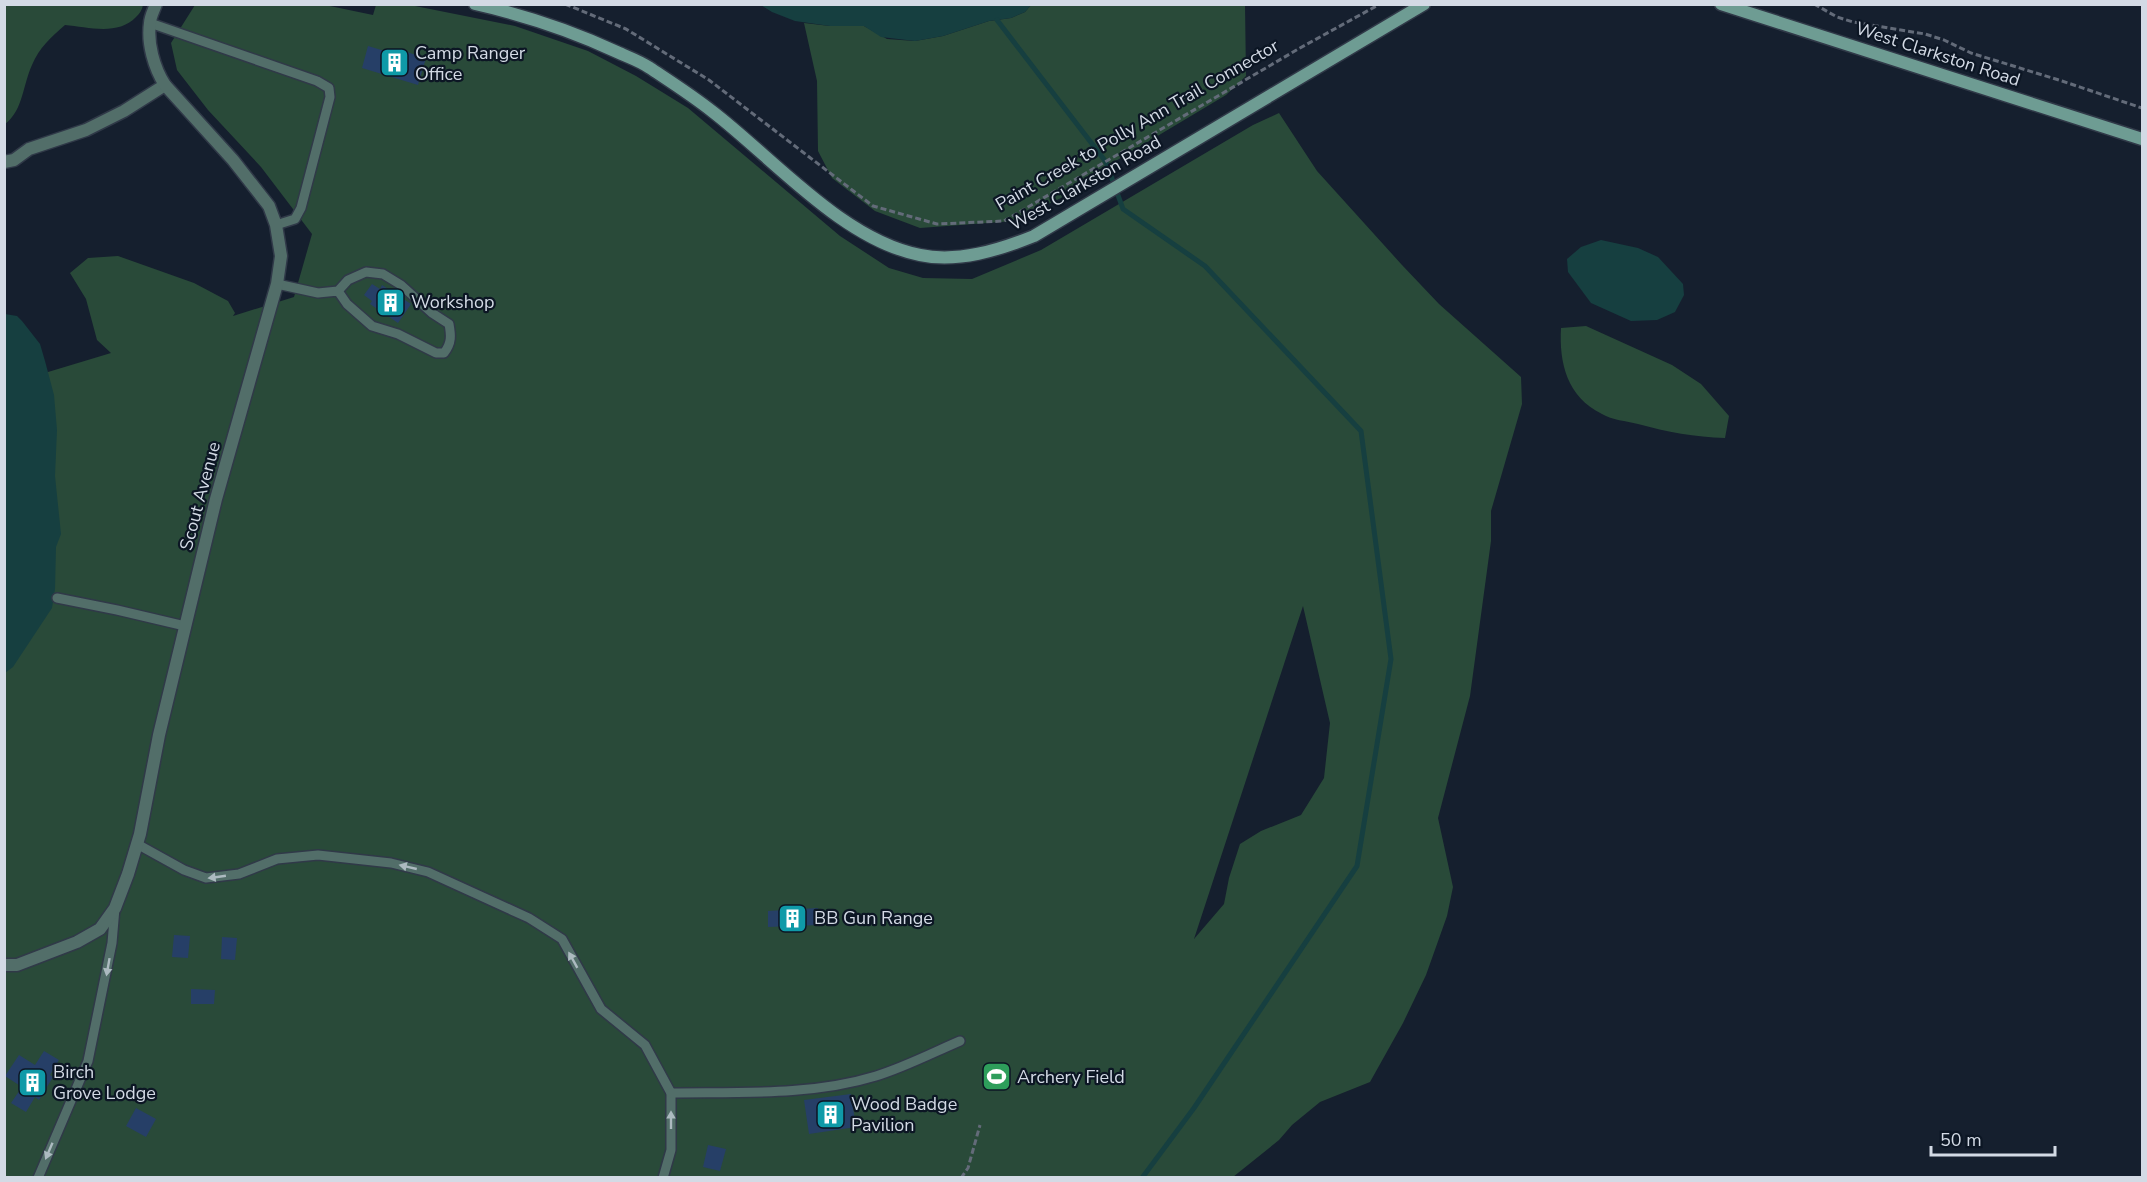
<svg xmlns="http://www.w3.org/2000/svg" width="2147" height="1182" font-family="'Nunito Sans',sans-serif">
	<rect width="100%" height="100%" fill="#151f2e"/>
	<!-- green -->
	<g fill="#294a39" fill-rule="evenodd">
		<path d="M4 5 5 4 143 5C142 10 140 13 136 17 118 36 88 27 65 25 51 37 39 48 32 65 23 84 23 111 5 124Z"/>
		<path d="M195 5H325L373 15 376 5H410L515 26 588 51 636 76 688 108 840 236 889 268 923 278 972 279 1041 250 1253 125 1279 113 1317 171 1402 265 1439 304 1521 377 1522 404 1491 511V541L1470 696 1438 818 1453 887 1447 916 1426 975 1403 1023 1370 1082 1320 1102 1292 1125 1279 1140 1233 1177 5 1178V385L111 353 97 340 86 299 70 273 88 258 118 256 194 283 228 301 235 313 233 316 294 297 312 234 261 167 208 110 177 70 171 43ZM1303 606 1330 723 1324 778 1301 815 1261 831 1240 844 1229 878 1224 904 1194 939Z"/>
		<polygon points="1031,5 1245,5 1246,76 1226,95 1084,180 1061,198 1014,221 920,228 875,211 832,178 818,151 817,81 804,23 830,26 864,26 887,39 915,41 943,36 989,21 1011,18 1025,12"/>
		<path d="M1586 326 1672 365 1701 384 1729 416 1725 438C1695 437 1667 432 1638 424 1626 421 1612 420 1602 414 1567 397 1559 363 1561 328Z"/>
	</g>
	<!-- water -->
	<g fill="#163f40">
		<polygon points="761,5 1031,4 1031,5 1025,12 1011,18 989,21 943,36 915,41 881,37 864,26 830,26 795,21 772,12"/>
		<polygon points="1601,240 1638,248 1658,257 1683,284 1684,295 1675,312 1657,320 1631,321 1591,303 1568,272 1567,259 1581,247"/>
		<polygon points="5,314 17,316 22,321 40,344 45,361 54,395 57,430 55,476 61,534 56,547 55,589 52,608 13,667 5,673"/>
	</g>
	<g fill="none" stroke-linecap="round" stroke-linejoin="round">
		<!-- stream -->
		<polyline stroke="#163f40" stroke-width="5" points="997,20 1106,162 1123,209 1205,266 1361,431 1391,659 1357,866 1194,1108 1142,1178"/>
	</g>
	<!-- building -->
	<g fill="#263f67">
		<polygon points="368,46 395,54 397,49 426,58 418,85 362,68"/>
		<polygon points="372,284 380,289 382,285 411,304 398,323 370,304 372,301 364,295"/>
		<polygon points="818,908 818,925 768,927 768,911"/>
		<polygon points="174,935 190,936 188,958 172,957"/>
		<polygon points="222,937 237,938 235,960 221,959"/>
		<polygon points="191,989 215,990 214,1004 191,1004"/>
		<polygon points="44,1051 59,1060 50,1075 53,1077 39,1100 35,1097 26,1112 11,1103 22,1087 5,1076 19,1055 35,1065"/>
		<polygon points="851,1094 856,1127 809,1134 804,1100"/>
		<polygon points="136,1108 156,1119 146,1137 126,1126"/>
		<polygon points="708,1145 726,1149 720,1171 703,1167"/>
	</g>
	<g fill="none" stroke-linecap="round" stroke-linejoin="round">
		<defs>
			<g id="lane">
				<polyline points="150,23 317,81 329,88 330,97 301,208 295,219 276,225"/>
				<path d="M277 284 318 293 338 291 348 280 366 272 383 274 401 285 432 313 449 324C451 335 452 343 444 353H436L398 334 372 326 347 304 338 291"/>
				<polyline points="57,598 117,610 185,626"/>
				<polyline points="137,844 184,870 206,878 239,874 277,859 318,855 391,863 428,872 529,918 562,939 601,1009 645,1045 671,1093 671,1150 663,1178"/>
				<path d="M671 1093C739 1092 811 1096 876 1076 905 1067 932 1053 960 1041"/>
				<polyline points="38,1178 88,1061 112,943 115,908"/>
			</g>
			<g id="street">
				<polyline points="4,162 14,160 29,149 86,130 124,111 165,85"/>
				<path d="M4 965H17L77 942 100 929 115 908 128 874 140 834 159 735 216 499 277 284 281 256 276 225 269 206 233 160 165 85C154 68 147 43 150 23 150 17 154 10 156 4"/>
			</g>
			<g id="secondary">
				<path d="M475 4C524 15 572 31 617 52 628 57 640 61 650 68 671 82 693 96 713 112 774 159 843 240 920 255 958 263 999 250 1034 236L1424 4"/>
				<polyline points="1721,4 2142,139"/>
			</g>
		</defs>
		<!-- lane casing -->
		<use href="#lane" stroke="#303948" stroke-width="12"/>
		<!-- street casing -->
		<use href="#street" stroke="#303948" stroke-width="15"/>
		<!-- secondary casing -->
		<use href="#secondary" stroke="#303948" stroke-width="15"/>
		<!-- path -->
		<g stroke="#636b79" stroke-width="3" stroke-dasharray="6 3" stroke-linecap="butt">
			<polyline points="565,4 626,29 709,80 873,206 937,224 1004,221 1300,48 1380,4"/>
			<polyline points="1814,4 1837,17 1853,22 1925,34 1944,40 1971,53 2062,81 2142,108"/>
			<polyline points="961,1178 968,1168 980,1125"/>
		</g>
		<!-- lane -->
		<use href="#lane" stroke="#526e69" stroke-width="9"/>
		<!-- street -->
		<use href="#street" stroke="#526e69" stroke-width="12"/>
		<!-- secondary -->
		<use href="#secondary" stroke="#6e9c93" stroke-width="12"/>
	</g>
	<!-- one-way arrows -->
	<defs><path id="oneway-solid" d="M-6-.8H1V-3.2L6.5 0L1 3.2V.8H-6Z" transform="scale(1.5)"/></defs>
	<g fill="#acbac0">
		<use href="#oneway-solid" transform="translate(408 867) rotate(-167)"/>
		<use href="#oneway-solid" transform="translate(217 877) rotate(172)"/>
		<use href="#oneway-solid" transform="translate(573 960) rotate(-119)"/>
		<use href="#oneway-solid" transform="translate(108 967) rotate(100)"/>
		<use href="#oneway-solid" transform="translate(671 1120) rotate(-90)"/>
		<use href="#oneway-solid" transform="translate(49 1151) rotate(113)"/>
	</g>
	<!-- icons -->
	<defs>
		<symbol id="building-square" viewBox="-11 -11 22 22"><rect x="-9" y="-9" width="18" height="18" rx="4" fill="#0f9aa8" stroke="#0c1624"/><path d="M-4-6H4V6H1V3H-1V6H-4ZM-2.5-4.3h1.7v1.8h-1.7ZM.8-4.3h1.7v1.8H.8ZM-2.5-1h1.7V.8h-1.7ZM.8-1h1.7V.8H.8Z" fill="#fff"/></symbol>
		<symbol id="stadium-square" viewBox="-11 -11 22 22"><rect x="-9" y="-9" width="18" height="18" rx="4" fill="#2e9e5b" stroke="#0c1624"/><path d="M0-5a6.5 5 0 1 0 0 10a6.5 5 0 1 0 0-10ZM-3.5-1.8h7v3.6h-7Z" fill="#fff"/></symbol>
	</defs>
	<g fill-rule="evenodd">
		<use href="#building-square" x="378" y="46" width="33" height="33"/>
		<use href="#building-square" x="374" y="286" width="33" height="33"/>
		<use href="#building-square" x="776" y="902" width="33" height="33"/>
		<use href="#stadium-square" x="980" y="1060" width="33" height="33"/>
		<use href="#building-square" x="16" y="1066" width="33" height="33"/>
		<use href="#building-square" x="814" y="1098" width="33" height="33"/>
	</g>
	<g text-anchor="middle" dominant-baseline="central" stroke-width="4.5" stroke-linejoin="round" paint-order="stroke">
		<!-- poi labels -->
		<g font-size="18" fill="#d3dae5" stroke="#0c1624" text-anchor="start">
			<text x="415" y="53">Camp Ranger<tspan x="415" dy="21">Office</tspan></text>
			<text x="411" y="302">Workshop</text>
			<text x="814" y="918">BB Gun Range</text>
			<text x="53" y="1072">Birch<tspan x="53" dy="21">Grove Lodge</tspan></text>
			<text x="1017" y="1077">Archery Field</text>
			<text x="851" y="1104">Wood Badge<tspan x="851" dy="21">Pavilion</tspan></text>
		</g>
		<!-- street labels -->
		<g font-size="18" fill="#d3dae5" stroke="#0c1624">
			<text transform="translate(1938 54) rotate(18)">West Clarkston Road</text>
			<text transform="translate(1137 125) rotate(-30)">Paint Creek to Polly Ann Trail Connector</text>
			<text transform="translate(1085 183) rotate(-30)">West Clarkston Road</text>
			<text transform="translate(200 496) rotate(-75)">Scout Avenue</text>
		</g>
	</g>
	<!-- border -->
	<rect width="2147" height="1182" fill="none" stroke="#d3dae5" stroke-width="12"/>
	<!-- scale -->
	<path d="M1931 1146v9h124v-9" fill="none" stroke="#d3dae5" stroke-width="3"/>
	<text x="1940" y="1146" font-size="18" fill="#d3dae5" stroke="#0c1624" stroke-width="4.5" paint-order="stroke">50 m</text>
</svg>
